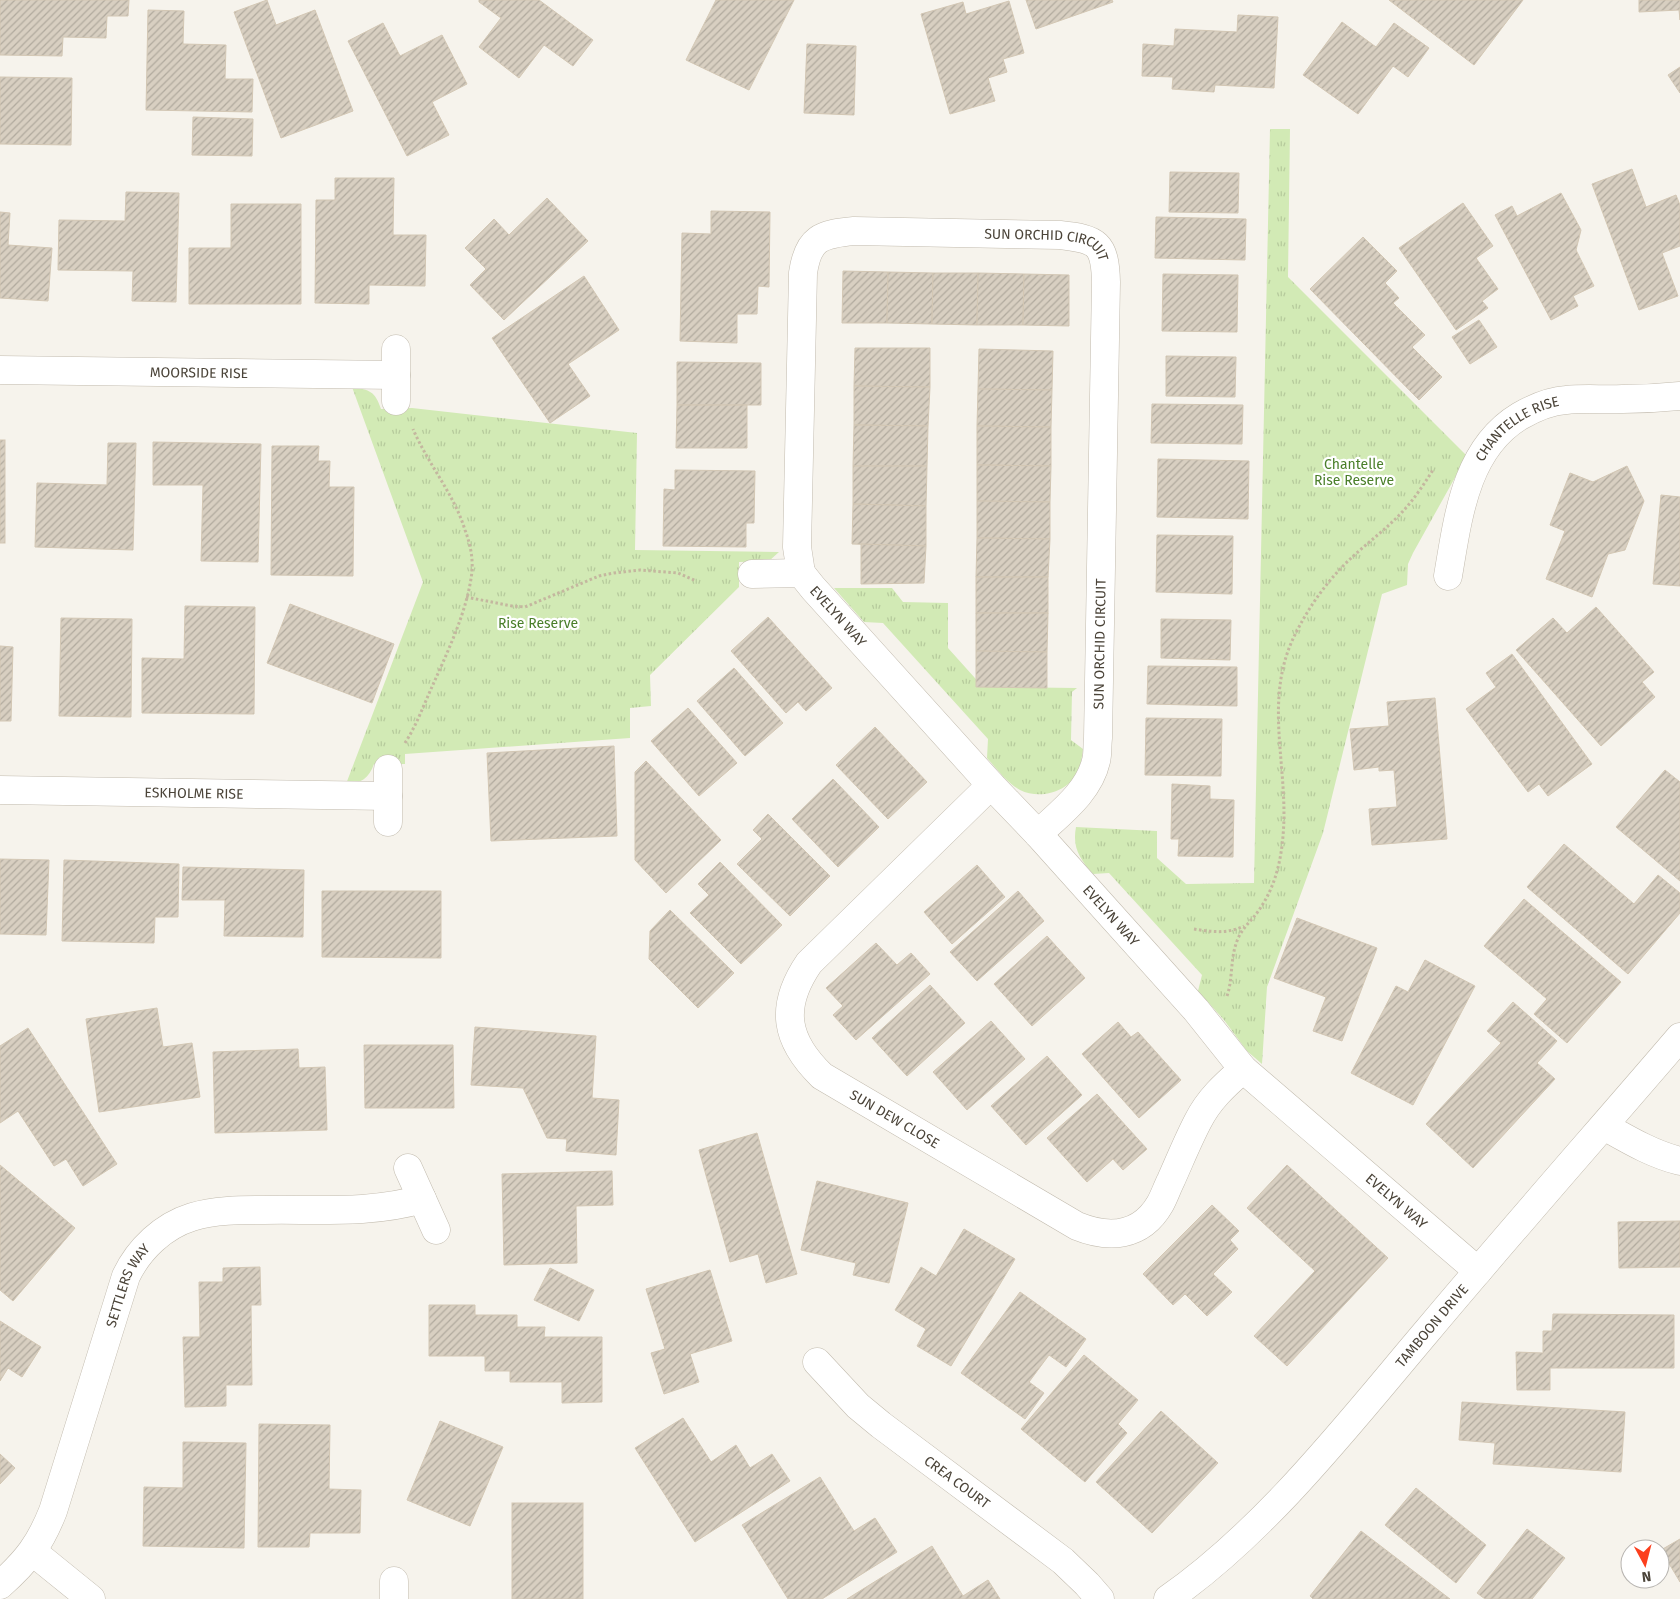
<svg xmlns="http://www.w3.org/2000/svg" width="1680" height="1599" font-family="'Fira Sans',sans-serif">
	<defs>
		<pattern id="grass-tufts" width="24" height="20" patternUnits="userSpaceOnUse" patternTransform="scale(1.25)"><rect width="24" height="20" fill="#d2eab5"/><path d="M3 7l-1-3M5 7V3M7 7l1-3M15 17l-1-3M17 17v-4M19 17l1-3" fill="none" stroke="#b6ca9c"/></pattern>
		<pattern id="building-hatch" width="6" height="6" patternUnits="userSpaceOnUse" patternTransform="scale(1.25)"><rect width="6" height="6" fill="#d8cfc1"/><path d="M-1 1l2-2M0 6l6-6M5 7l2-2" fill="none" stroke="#b1aa9e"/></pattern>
	</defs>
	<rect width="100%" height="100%" fill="#f6f3ec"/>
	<!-- grass -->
	<g fill="url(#grass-tufts)">
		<path d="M1270 129H1290L1288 277 1467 456 1413 553 1408 564 1407 585 1382 594 1323 833 1267 987 1262 1064 1247 1051 1224 1020 1198 991 1202 975 1109 873 1093 874C1080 859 1072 848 1076 827L1157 831V858L1186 884 1254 883Z"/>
		<path d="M352 387C370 390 375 391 381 409L412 408 637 433 635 550 779 552 769 561 739 562V587L650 675 651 706 630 708V738L405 754V764H374C369 778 361 784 346 784L423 582Z"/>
		<path d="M834 588H892L903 602 948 603V648L983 687 1077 688 1072 692 1071 740 1083 749C1082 757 1081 765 1078 772 1068 792 1040 800 1020 790 1007 783 997 769 987 758L988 739 883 623 864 622Z"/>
	</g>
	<!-- building -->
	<g fill="url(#building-hatch)" stroke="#d3c7b4">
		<polygon points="0,0 129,0 128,16 107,16 106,38 63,37 62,56 0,55"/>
		<polygon points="267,0 276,25 315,10 353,111 281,138 234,12"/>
		<polygon points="479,0 539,0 593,40 573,66 544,45 519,78 479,47 501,18 479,2"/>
		<polygon points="716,0 794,0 749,90 686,60"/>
		<polygon points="1026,0 1112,0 1113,2 1036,29"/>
		<polygon points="1389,0 1523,0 1474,65"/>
		<polygon points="1639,0 1680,0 1680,20 1679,10 1639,12"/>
		<polygon points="1009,1 1024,53 1003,59 1007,72 988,78 995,101 950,114 921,14 963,2 966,14"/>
		<polygon points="148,10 184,11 183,44 226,45 225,79 253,79 252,112 146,110"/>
		<polygon points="1238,15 1278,17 1274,88 1215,85 1214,92 1172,89 1173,77 1142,76 1143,44 1174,46 1175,29 1237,32"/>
		<polygon points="1342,22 1376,47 1394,23 1429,48 1408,77 1393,66 1358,114 1303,75"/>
		<polygon points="383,23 400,56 442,35 467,84 432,102 449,135 407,156 348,41"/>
		<polygon points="807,44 856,46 854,115 804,113"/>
		<polygon points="1680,67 1680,93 1668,75"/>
		<polygon points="0,77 72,78 71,145 0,144"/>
		<polygon points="193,117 253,119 252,156 192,155"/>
		<polygon points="1632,169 1646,207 1676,195 1680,205 1680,246 1662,253 1678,296 1639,310 1592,184"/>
		<polygon points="1170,172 1239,173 1238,213 1169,212"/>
		<polygon points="335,178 394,178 393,235 426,235 425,286 369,285 369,304 315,303 316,200 335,200"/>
		<polygon points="126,192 179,193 176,302 132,301 133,271 58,270 59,220 125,221"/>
		<polygon points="1561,193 1581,230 1576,250 1594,286 1573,296 1578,306 1551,320 1495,215 1512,206 1517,216"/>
		<polygon points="547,198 588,241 504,320 470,285 486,269 465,248 494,219 509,235"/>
		<polygon points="1463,203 1493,246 1476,258 1498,289 1482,301 1488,308 1456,330 1399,248"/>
		<polygon points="231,204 301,204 301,304 189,304 189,248 231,248"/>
		<polygon points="711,211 770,212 769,287 758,286 757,314 737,314 737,343 680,341 682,233 711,234"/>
		<polygon points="0,212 10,213 8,245 52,248 48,301 0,298"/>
		<polygon points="1156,217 1246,219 1245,260 1155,258"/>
		<polygon points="1363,237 1397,271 1385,283 1399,298 1393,303 1425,335 1412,347 1442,377 1419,400 1310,289"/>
		<polygon points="843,271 888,272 887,323 842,323"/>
		<polygon points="888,272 933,273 932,324 887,323"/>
		<polygon points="933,273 978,273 977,325 932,324"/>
		<polygon points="978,273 1024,274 1023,325 977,325"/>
		<polygon points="1024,274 1069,275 1069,326 1023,325"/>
		<polygon points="1163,274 1238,275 1237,332 1162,331"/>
		<polygon points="584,276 619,330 568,364 590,396 550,423 492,338"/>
		<polygon points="1479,320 1497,347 1470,364 1452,337"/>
		<polygon points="855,348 930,348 930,387 854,386"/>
		<polygon points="979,349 1053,351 1052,390 978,389"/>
		<polygon points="1166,356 1236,357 1235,397 1166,396"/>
		<polygon points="677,362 761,363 761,405 677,405"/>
		<polygon points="854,386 930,387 928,426 854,425"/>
		<polygon points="978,389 1052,390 1051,427 977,426"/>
		<polygon points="1152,404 1243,405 1242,444 1151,443"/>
		<polygon points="677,405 747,405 747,448 676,448"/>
		<polygon points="854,425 928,426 927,466 853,466"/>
		<polygon points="977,426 1051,427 1051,466 977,465"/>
		<rect x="0" y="440" width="5" height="103"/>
		<polygon points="153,442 261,444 258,562 201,561 203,485 153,485"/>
		<polygon points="108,443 136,443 133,550 35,547 37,483 107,485"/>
		<polygon points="272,446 319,446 318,461 330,461 329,487 354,487 353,576 271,575"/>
		<polygon points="1158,459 1249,461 1248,519 1157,517"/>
		<polygon points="977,465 1051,466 1050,502 977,501"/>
		<polygon points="853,466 927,466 926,506 853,504"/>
		<polygon points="1627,466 1644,501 1625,550 1608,554 1592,597 1546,579 1565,531 1550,525 1570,473 1593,482"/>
		<polygon points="675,470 755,471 754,523 746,523 746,547 663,546 664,489 675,490"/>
		<polygon points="1661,495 1680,497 1680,586 1653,584"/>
		<polygon points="977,501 1050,502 1050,539 977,538"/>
		<polygon points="853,504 926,506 926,546 852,544"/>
		<polygon points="1157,535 1233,536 1232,594 1156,592"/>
		<polygon points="977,538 1050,539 1048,577 976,577"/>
		<polygon points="861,544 926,546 924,583 861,584"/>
		<rect x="976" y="577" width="72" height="36"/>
		<polygon points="290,604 394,644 372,703 267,663"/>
		<polygon points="185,606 255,607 254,714 142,713 142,658 184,659"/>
		<polygon points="1596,607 1654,672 1642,682 1655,697 1601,746 1516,650 1553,618 1567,633"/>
		<polygon points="976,613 1048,613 1047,652 976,651"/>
		<polygon points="768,617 832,688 806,711 798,702 786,713 731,651"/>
		<polygon points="61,618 132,619 131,717 59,716"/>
		<polygon points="1161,619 1231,620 1230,660 1161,658"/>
		<polygon points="0,646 13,647 11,721 0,721"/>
		<polygon points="976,651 1047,652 1047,688 976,687"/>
		<polygon points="1512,654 1592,764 1548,796 1539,784 1528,792 1466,709 1496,687 1486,673"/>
		<polygon points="1148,666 1237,667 1237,706 1147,704"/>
		<polygon points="734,668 783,723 745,756 697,701"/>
		<polygon points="1435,698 1447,839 1372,845 1369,809 1397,807 1394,770 1379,771 1379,767 1354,770 1350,729 1389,726 1387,702"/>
		<polygon points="688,708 737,763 699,796 651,741"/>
		<polygon points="1146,718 1222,719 1221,776 1145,775"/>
		<polygon points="875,727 927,782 888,819 836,765"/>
		<polygon points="614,746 617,836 491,841 487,753"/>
		<polygon points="646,761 721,840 666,893 635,860 635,772"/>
		<polygon points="1665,770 1680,782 1680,881 1616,827"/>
		<polygon points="833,779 879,827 838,867 792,819"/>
		<polygon points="1172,784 1210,786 1210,799 1234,800 1233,857 1178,856 1179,839 1171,839"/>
		<polygon points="768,814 830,876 790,916 737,864 762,839 753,830"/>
		<polygon points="1564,844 1634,904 1658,875 1680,893 1680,913 1628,974 1527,887"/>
		<polygon points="0,859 49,860 46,935 0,934"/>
		<polygon points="64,860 179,864 178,917 155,917 154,943 62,941"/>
		<polygon points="720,862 782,925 741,964 690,913 709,895 698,884"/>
		<polygon points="977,865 1005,897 952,944 924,912"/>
		<polygon points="183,867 304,870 303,937 224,936 225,900 182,900"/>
		<polygon points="322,891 441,891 441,958 322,957"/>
		<polygon points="1018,891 1044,921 977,981 950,952"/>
		<polygon points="1524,899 1621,982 1567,1043 1534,1014 1547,999 1484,946"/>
		<polygon points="670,910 734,973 698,1008 649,959 650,931"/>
		<polygon points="1297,918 1377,948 1342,1041 1313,1031 1326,997 1274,978"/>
		<polygon points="1047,936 1085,978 1032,1026 994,984"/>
		<polygon points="876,943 897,965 911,953 930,974 856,1040 833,1015 843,1006 826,988"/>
		<polygon points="1425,960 1475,986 1413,1105 1351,1073 1396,986 1408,992"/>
		<polygon points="930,985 965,1023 907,1076 872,1038"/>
		<polygon points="1513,1002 1557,1041 1537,1063 1555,1079 1473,1168 1426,1124 1501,1043 1487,1031"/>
		<polygon points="157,1008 163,1047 192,1043 200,1097 99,1112 86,1019"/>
		<polygon points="991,1021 1025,1059 967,1110 933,1072"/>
		<polygon points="1118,1022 1131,1037 1138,1032 1181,1080 1139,1118 1082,1054"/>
		<polygon points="475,1027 596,1036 592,1098 619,1100 616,1155 566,1151 567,1139 547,1138 523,1088 471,1085"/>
		<polygon points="28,1028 117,1164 83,1186 66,1159 54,1166 18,1111 0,1123 0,1046"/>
		<polygon points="364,1045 453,1045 454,1108 365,1108"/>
		<polygon points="298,1049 299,1068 325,1067 327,1130 215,1133 213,1052"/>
		<polygon points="1047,1056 1082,1095 1026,1145 991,1106"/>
		<polygon points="1097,1094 1147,1149 1123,1170 1113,1159 1087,1182 1047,1138"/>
		<polygon points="757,1133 797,1274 766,1283 758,1254 730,1262 699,1150"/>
		<polygon points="0,1165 75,1228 13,1301 0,1290"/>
		<polygon points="1287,1165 1388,1258 1287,1366 1254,1336 1315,1271 1247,1208"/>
		<polygon points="612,1171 613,1205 576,1206 577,1263 504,1265 502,1174"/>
		<polygon points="817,1181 908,1203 889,1283 853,1275 856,1263 801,1250"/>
		<polygon points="1212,1205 1239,1231 1230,1240 1238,1249 1213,1274 1232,1292 1207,1316 1185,1294 1173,1305 1143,1274"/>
		<polygon points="1680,1221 1680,1267 1619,1268 1618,1222"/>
		<polygon points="964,1229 1015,1259 951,1366 917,1346 926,1329 895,1310 921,1267 936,1276"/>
		<polygon points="260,1267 261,1305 251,1305 252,1385 226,1385 226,1406 185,1407 183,1337 200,1337 199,1282 223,1282 223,1268"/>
		<polygon points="550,1268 594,1290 579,1321 534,1300"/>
		<polygon points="710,1270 732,1341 690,1354 699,1382 664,1394 651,1353 665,1349 646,1289"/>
		<polygon points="1020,1292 1086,1339 1066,1367 1049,1355 1029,1382 1044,1393 1025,1419 961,1373"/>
		<polygon points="429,1305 475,1305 475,1315 517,1315 517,1327 545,1327 544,1337 602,1337 602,1402 562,1403 562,1382 510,1382 510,1371 485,1371 485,1356 429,1356"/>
		<polygon points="1553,1314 1674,1315 1674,1368 1550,1368 1550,1390 1517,1390 1516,1352 1543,1353 1543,1331 1552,1331"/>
		<polygon points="0,1321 41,1347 22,1377 8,1368 0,1381"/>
		<polygon points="1084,1355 1138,1400 1118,1424 1127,1433 1085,1482 1021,1429"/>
		<polygon points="1462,1402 1625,1412 1621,1472 1493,1464 1495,1443 1459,1440"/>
		<polygon points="1161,1411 1218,1463 1152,1533 1096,1482"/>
		<polygon points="683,1418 711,1462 736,1445 750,1468 772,1454 790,1481 695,1542 635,1448"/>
		<polygon points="440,1421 503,1447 470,1526 407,1500"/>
		<polygon points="259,1424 330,1425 329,1489 361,1490 360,1533 310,1533 309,1547 258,1547"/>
		<polygon points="183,1442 246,1443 244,1548 143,1546 144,1487 183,1488"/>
		<polygon points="0,1454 15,1468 0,1484"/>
		<polygon points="820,1477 854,1531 875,1518 897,1552 822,1599 788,1599 742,1525"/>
		<polygon points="1416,1488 1486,1545 1456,1583 1385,1525"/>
		<rect x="512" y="1503" width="71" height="96"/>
		<polygon points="1527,1529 1565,1558 1532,1599 1485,1599 1477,1593"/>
		<polygon points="1361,1531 1450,1599 1313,1599 1310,1596"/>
		<polygon points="1680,1539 1680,1582 1661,1550"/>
		<polygon points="932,1546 963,1596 988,1580 1000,1599 847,1599"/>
	</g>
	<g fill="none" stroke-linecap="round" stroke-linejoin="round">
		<defs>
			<g id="minor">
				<path id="s1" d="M0 370 396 375"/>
				<polyline points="396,401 396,349"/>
				<path id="s2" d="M801 573 797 547 803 273C808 238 821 234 854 231L1060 235C1097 239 1105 243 1106 282L1098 738C1097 746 1098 754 1096 761 1089 792 1060 813 1038 834"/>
				<path id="s3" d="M752 574 801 573 813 588 991 785 1038 834 1196 1010 1243 1069 1478 1271"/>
				<path id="s4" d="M1448 576C1458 518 1465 449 1520 416 1534 408 1550 401 1566 400 1585 398 1604 400 1623 399 1642 399 1661 398 1680 396"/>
				<polyline points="388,769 388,822"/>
				<path id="s5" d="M991 785 809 963C779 1007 785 1040 822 1076L1077 1226C1109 1239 1141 1237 1160 1204 1164 1197 1167 1188 1171 1180 1180 1160 1188 1140 1198 1121 1209 1099 1225 1085 1243 1069"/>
				<path id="s6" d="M0 790 388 796"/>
				<path d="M1604 1126C1629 1140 1652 1154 1680 1161"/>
				<polyline points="408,1168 436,1230"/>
				<path id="s7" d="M817 1362 858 1406 881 1425 1063 1561 1087 1584 1100 1599"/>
				<polyline points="33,1552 91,1599"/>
				<path id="s8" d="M0 1585C27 1561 40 1544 53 1511L126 1276C139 1249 163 1226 192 1217 215 1210 240 1210 264 1210 317 1209 371 1214 422 1199"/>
				<polyline points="394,1599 394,1581"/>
				<path id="s9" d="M1168 1599C1267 1530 1350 1422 1428 1330 1511 1231 1596 1135 1680 1037"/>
			</g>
		</defs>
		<!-- minor casing -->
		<use href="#minor" stroke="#c2bbae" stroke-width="29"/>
		<!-- path -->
		<g stroke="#c4b79f" stroke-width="3" stroke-dasharray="2.5 2.5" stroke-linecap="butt">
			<polyline points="466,597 512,606 525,607 599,576 614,573 640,570 678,573 696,581"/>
			<path d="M405 743C416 726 423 707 431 689 447 653 468 610 472 571 473 557 470 543 465 530 454 494 428 464 413 429"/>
			<path d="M1194 929C1211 932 1228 934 1244 926"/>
			<path d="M1227 996C1233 979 1230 959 1237 941 1242 927 1254 919 1261 907 1275 886 1281 861 1283 836 1289 770 1264 704 1292 641 1305 613 1323 586 1345 564 1364 545 1386 530 1404 510 1415 498 1424 484 1433 470"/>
		</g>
		<!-- minor -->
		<use href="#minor" stroke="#fff" stroke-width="28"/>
	</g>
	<g text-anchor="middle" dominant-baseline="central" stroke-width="4.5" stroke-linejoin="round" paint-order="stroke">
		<!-- street labels -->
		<g font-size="14" fill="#4b4439" stroke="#fff">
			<text stroke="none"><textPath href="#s2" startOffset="571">SUN ORCHID CIRCUIT</textPath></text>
			<text stroke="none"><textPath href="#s1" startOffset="199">MOORSIDE RISE</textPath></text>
			<text stroke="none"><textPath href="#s4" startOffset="172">CHANTELLE RISE</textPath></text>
			<text stroke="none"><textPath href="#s3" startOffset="106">EVELYN WAY</textPath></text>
			<text transform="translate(1100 644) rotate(-89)">SUN ORCHID CIRCUIT</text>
			<text stroke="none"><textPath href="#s6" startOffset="194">ESKHOLME RISE</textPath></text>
			<text stroke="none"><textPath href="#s3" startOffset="511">EVELYN WAY</textPath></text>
			<text stroke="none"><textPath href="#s5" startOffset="466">SUN DEW CLOSE</textPath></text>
			<text stroke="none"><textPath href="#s3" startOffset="916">EVELYN WAY</textPath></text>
			<text stroke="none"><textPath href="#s8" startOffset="330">SETTLERS WAY</textPath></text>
			<text stroke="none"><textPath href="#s9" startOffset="381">TAMBOON DRIVE</textPath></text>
			<text stroke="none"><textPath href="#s7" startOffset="185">CREA COURT</textPath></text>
		</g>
		<!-- park labels -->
		<g font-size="14" fill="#4a7f2a" stroke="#fff">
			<text x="1354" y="464">Chantelle<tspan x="1354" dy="16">Rise Reserve</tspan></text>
			<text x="538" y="623">Rise Reserve</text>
		</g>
	</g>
	<!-- north arrow -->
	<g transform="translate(1645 1564) rotate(173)"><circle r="24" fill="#ffffff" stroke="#b7b4b0"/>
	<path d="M0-4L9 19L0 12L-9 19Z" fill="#fc3f1d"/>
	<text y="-8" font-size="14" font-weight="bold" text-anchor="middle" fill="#4b4439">N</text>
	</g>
</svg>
